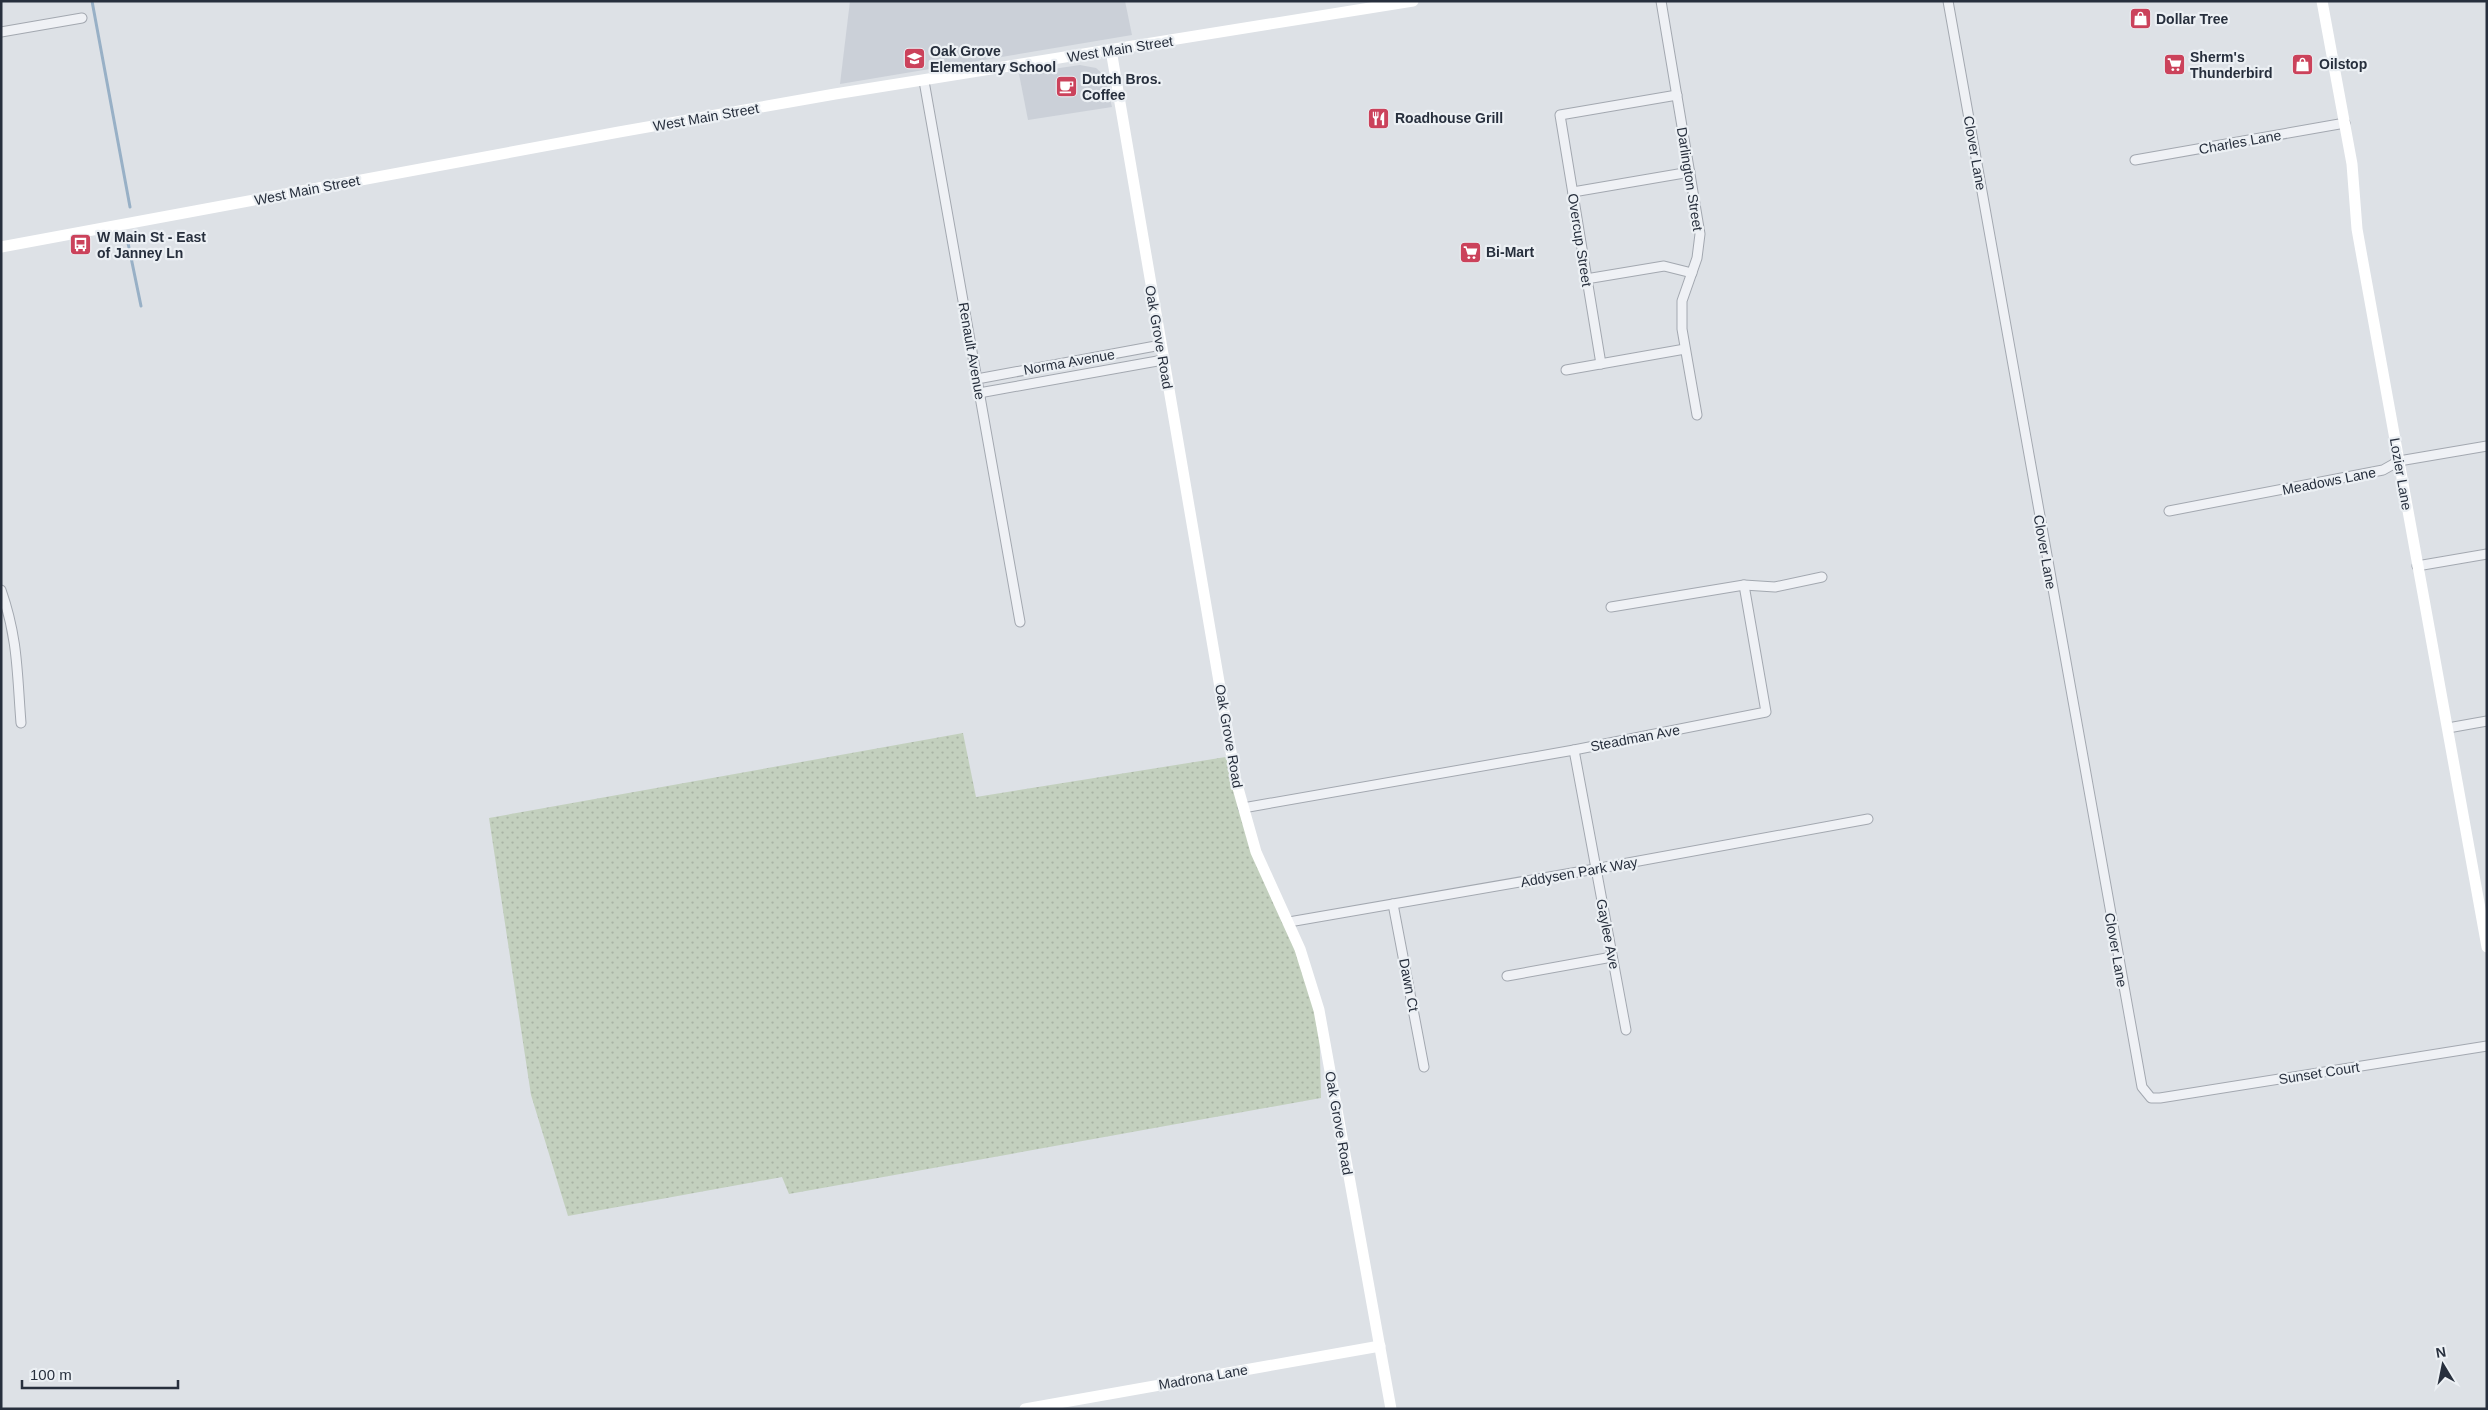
<svg xmlns="http://www.w3.org/2000/svg" width="2488" height="1410" font-family="Arial,sans-serif">
	<defs>
		<pattern id="grass-dots" width="8" height="8" patternUnits="userSpaceOnUse" patternTransform="scale(1.25)"><rect width="8" height="8" fill="#c3d0be"/><path d="M2 2h.1M6 6h.1" fill="none" stroke="#a8b3a4" stroke-width="1.8" stroke-linecap="round"/></pattern>
	</defs>
	<rect width="100%" height="100%" fill="#dde1e6"/>
	<!-- built -->
	<g fill="#cbd0d8">
		<polygon points="850,1 1125,1 1132,35 840,84"/>
		<polygon points="1080,65 1096,68 1104,75 1112,107 1028,120 1019,74"/>
	</g>
	<!-- grass -->
	<polygon fill="url(#grass-dots)" points="963,733 976,797 1232,756 1249,829 1319,1010 1321,1098 789,1194 782,1177 568,1216 531,1095 489,818"/>
	<g fill="none" stroke-linecap="round" stroke-linejoin="round">
		<!-- stream -->
		<g stroke="#98b0c6" stroke-width="3">
			<polyline points="92,1 130,207"/>
			<polyline points="127,238 141,306"/>
		</g>
		<defs>
			<g id="street">
				<polyline points="1661,1 1700,234 1697,258 1682,301 1682,329 1697,415"/>
				<polyline points="1948,1 2142,1087 2151,1098 2160,1098 2487,1046"/>
				<polyline points="1,32 82,18"/>
				<polyline points="924,81 1020,622"/>
				<polyline points="2135,160 2345,123"/>
				<polyline points="1573,192 1690,172"/>
				<polyline points="1586,279 1664,266 1692,273"/>
				<polyline points="1601,364 1560,115 1677,95"/>
				<polyline points="1566,370 1685,349"/>
				<polyline points="977,379 1161,345"/>
				<polyline points="979,393 1163,360"/>
				<polyline points="2169,511 2383,470 2399,461 2487,446"/>
				<polyline points="2417,566 2487,554"/>
				<polyline points="1744,585 1775,587 1822,577"/>
				<path d="M1 590C18 638 17 673 21 723"/>
				<polyline points="2448,728 2487,721"/>
				<polyline points="1574,750 1626,1030"/>
				<polyline points="1243,808 1574,750 1766,712 1744,585 1611,607"/>
				<polyline points="1393,904 1424,1067"/>
				<polyline points="1289,922 1595,869 1868,819"/>
				<polyline points="1507,976 1612,957"/>
			</g>
		</defs>
		<!-- street casing -->
		<use href="#street" stroke="#a3a8b0" stroke-width="11"/>
		<!-- street -->
		<use href="#street" stroke="#eff1f5" stroke-width="9"/>
		<!-- secondary -->
		<g stroke="#fff" stroke-width="11">
			<polyline points="2322,1 2352,164 2357,229 2362,257 2487,947"/>
			<polyline points="1111,50 1236,781 1256,852 1300,949 1319,1010 1391,1409"/>
			<polyline points="1,247 619,132 835,94 1413,1"/>
			<polyline points="1025,1409 1380,1346"/>
		</g>
	</g>
	<!-- icons -->
	<defs>
		<symbol id="shop-square" viewBox="-11 -11 22 22"><rect x="-9" y="-9" width="18" height="18" rx="4" fill="#cb425b" stroke="#ecf0f4"/><path d="M-5-2.5h2.3a2.7 3.5 0 0 1 5.4 0H5L5.5 6h-11ZM-1.5-2.5h3a1.5 2.3 0 0 0-3 0Z" fill="#fff"/></symbol>
		<symbol id="school-square" viewBox="-11 -11 22 22"><rect x="-9" y="-9" width="18" height="18" rx="4" fill="#cb425b" stroke="#ecf0f4"/><path d="M0-5L7-2L0 1L-7-2ZM-4 1L0 2.5L4 1V4Q0 6-4 4Z" fill="#fff"/></symbol>
		<symbol id="supermarket-square" viewBox="-11 -11 22 22"><rect x="-9" y="-9" width="18" height="18" rx="4" fill="#cb425b" stroke="#ecf0f4"/><path d="M-6-5.5h2.5l.6 2H6L4.5 2H-2.5L-4.4-4H-6ZM-1.5 3.2a1.3 1.3 0 1 0 .1 0ZM3 3.2a1.3 1.3 0 1 0 .1 0Z" fill="#fff"/></symbol>
		<symbol id="cafe-square" viewBox="-11 -11 22 22"><rect x="-9" y="-9" width="18" height="18" rx="4" fill="#cb425b" stroke="#ecf0f4"/><path d="M-5.5-4.5H6V0H3Q3 3.5 0 3.5H-2.5Q-5.5 3.5-5.5 0ZM3-3.2v2h1.7v-2ZM-6 4.5H4V6H-6Z" fill="#fff"/></symbol>
		<symbol id="restaurant-square" viewBox="-11 -11 22 22"><rect x="-9" y="-9" width="18" height="18" rx="4" fill="#cb425b" stroke="#ecf0f4"/><path d="M-5-6h1v4h1v-4h1v4h1v-4h1v5L-1.5 .5V6h-2V.5L-5-1ZM5-6V6H3V1.5H1.5Q1.5-4 5-6Z" fill="#fff"/></symbol>
		<symbol id="bus-square" viewBox="-11 -11 22 22"><rect x="-9" y="-9" width="18" height="18" rx="4" fill="#cb425b" stroke="#ecf0f4"/><path d="M-5-6H5V4H4V6H2V4H-2V6H-4V4H-5ZM-3.5-4V0h7V-4ZM-3.5 1.2v1.5H-2V1.2ZM2 1.2v1.5H3.5V1.2Z" fill="#fff"/></symbol>
	</defs>
	<g fill-rule="evenodd">
		<use href="#shop-square" x="2128" y="6" width="25" height="25"/>
		<use href="#school-square" x="902" y="46" width="25" height="25"/>
		<use href="#shop-square" x="2290" y="52" width="25" height="25"/>
		<use href="#supermarket-square" x="2162" y="52" width="25" height="25"/>
		<use href="#cafe-square" x="1054" y="74" width="25" height="25"/>
		<use href="#restaurant-square" x="1366" y="106" width="25" height="25"/>
		<use href="#bus-square" x="68" y="232" width="25" height="25"/>
		<use href="#supermarket-square" x="1458" y="240" width="25" height="25"/>
	</g>
	<g text-anchor="middle" dominant-baseline="central" stroke-width="4.5" stroke-linejoin="round" paint-order="stroke">
		<!-- poi labels -->
		<g font-size="14" font-weight="bold" fill="#272f3d" stroke="#ecf0f4" text-anchor="start">
			<text x="2156" y="19">Dollar Tree</text>
			<text x="930" y="51">Oak Grove<tspan x="930" dy="16">Elementary School</tspan></text>
			<text x="2190" y="57">Sherm's<tspan x="2190" dy="16">Thunderbird</tspan></text>
			<text x="2319" y="64">Oilstop</text>
			<text x="1082" y="79">Dutch Bros.<tspan x="1082" dy="16">Coffee</tspan></text>
			<text x="1395" y="118">Roadhouse Grill</text>
			<text x="97" y="237">W Main St - East<tspan x="97" dy="16">of Janney Ln</tspan></text>
			<text x="1486" y="252">Bi-Mart</text>
		</g>
		<!-- street labels -->
		<g font-size="14" fill="#272f3d" stroke="#ecf0f4">
			<text transform="translate(1120 49) rotate(-9)">West Main Street</text>
			<text transform="translate(706 117) rotate(-10)">West Main Street</text>
			<text transform="translate(2240 142) rotate(-10)">Charles Lane</text>
			<text transform="translate(1975 153) rotate(80)">Clover Lane</text>
			<text transform="translate(1690 179) rotate(81)">Darlington Street</text>
			<text transform="translate(307 190) rotate(-11)">West Main Street</text>
			<text transform="translate(1580 240) rotate(81)">Overcup Street</text>
			<text transform="translate(1159 337) rotate(80)">Oak Grove Road</text>
			<text transform="translate(972 351) rotate(80)">Renault Avenue</text>
			<text transform="translate(1069 362) rotate(-10)">Norma Avenue</text>
			<text transform="translate(2401 474) rotate(80)">Lozier Lane</text>
			<text transform="translate(2329 481) rotate(-11)">Meadows Lane</text>
			<text transform="translate(2045 552) rotate(80)">Clover Lane</text>
			<text transform="translate(1229 736) rotate(80)">Oak Grove Road</text>
			<text transform="translate(1635 738) rotate(-11)">Steadman Ave</text>
			<text transform="translate(1579 872) rotate(-10)">Addysen Park Way</text>
			<text transform="translate(1608 934) rotate(79)">Gaylee Ave</text>
			<text transform="translate(2116 950) rotate(80)">Clover Lane</text>
			<text transform="translate(1409 985) rotate(79)">Dawn Ct</text>
			<text transform="translate(2319 1073) rotate(-9)">Sunset Court</text>
			<text transform="translate(1339 1123) rotate(80)">Oak Grove Road</text>
			<text transform="translate(1203 1377) rotate(-10)">Madrona Lane</text>
		</g>
	</g>
	<!-- border -->
	<rect width="2488" height="1410" fill="none" stroke="#272f3d" stroke-width="5"/>
	<!-- north arrow -->
	<g transform="translate(2443 1365) rotate(350)" stroke="#ecf0f4" stroke-width="4" paint-order="stroke">
	<path d="M0-4L9 19L0 12L-9 19Z" fill="#272f3d"/>
	<text y="-8" font-size="14" font-weight="bold" text-anchor="middle" fill="#272f3d">N</text>
	</g>
	<!-- scale -->
	<path d="M22 1380v8h156v-8" fill="none" stroke="#272f3d" stroke-width="2.5"/>
	<text x="30" y="1380" font-size="15" fill="#272f3d" stroke="#ecf0f4" stroke-width="4" paint-order="stroke">100 m</text>
</svg>
